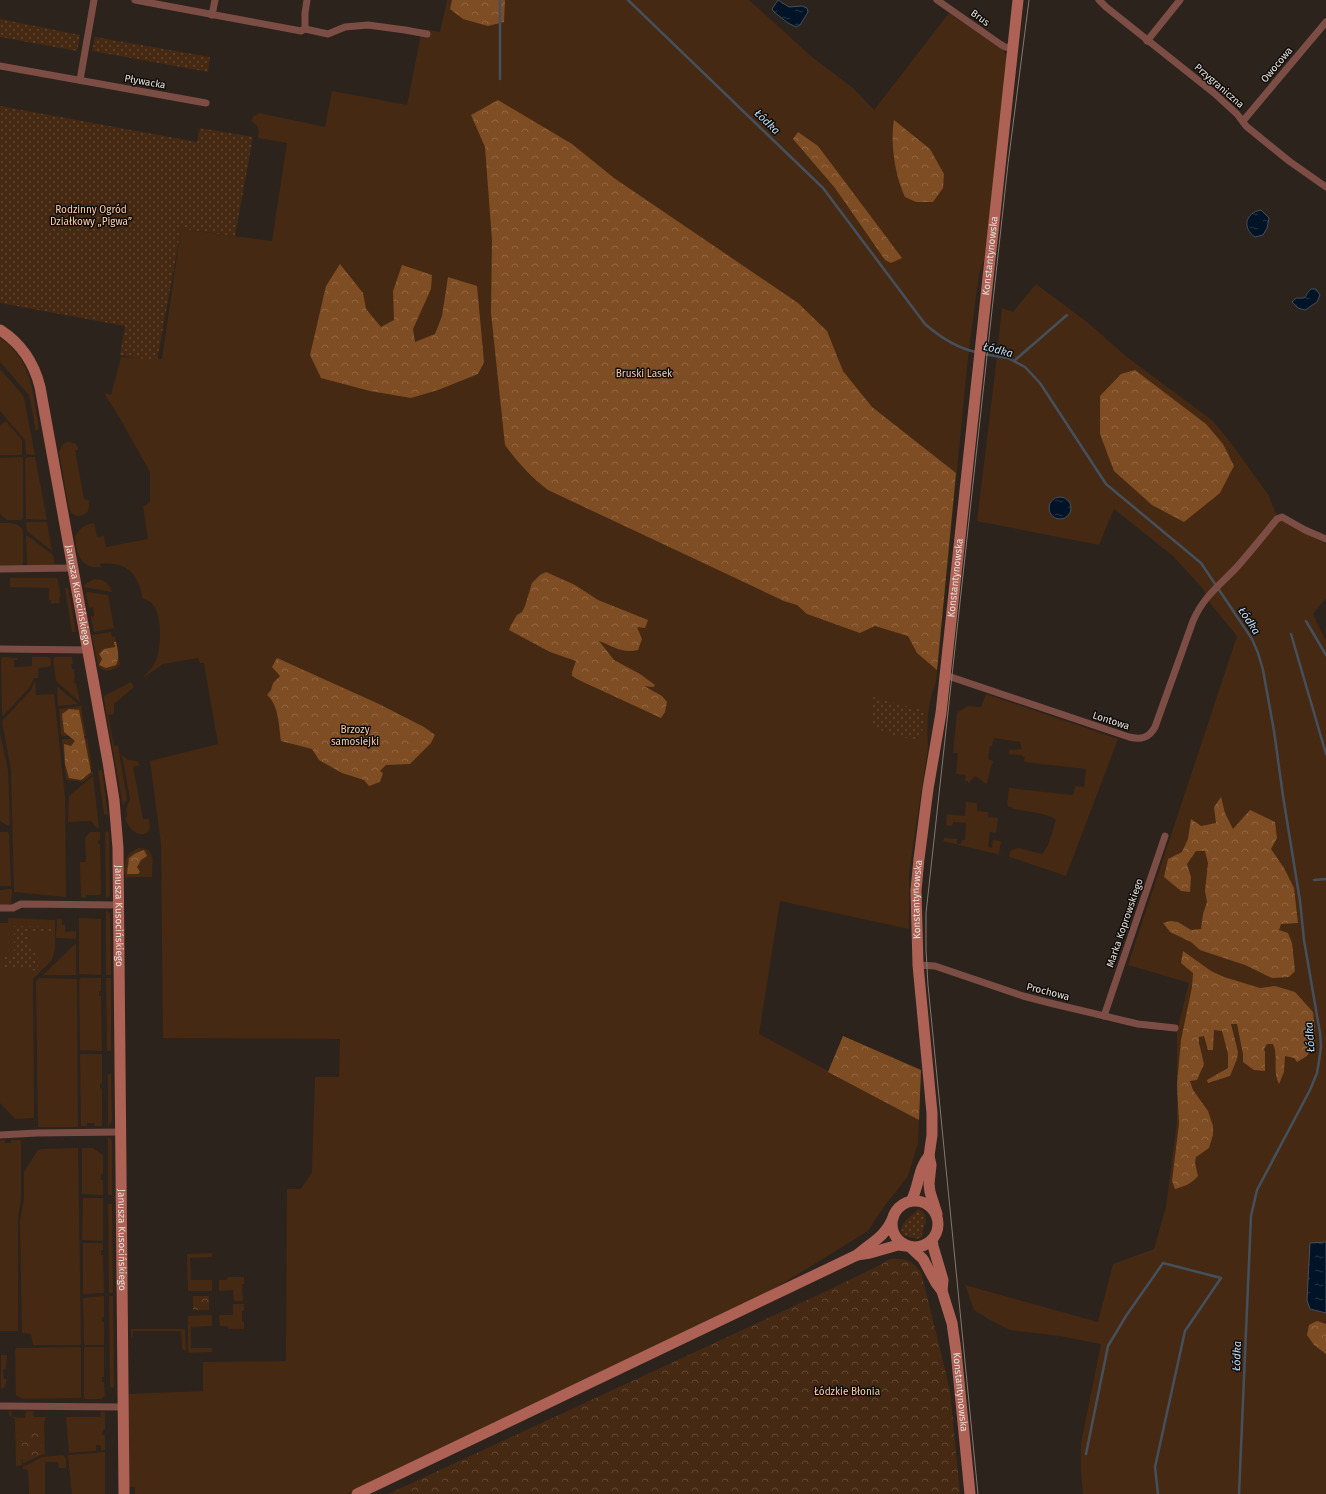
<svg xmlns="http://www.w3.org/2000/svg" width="1326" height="1494" font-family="'Fira Sans',sans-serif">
	<defs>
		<pattern id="forest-crowns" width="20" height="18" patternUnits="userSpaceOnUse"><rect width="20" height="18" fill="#7f4d23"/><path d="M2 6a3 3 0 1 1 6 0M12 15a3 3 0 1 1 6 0" fill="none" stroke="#916642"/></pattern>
		<pattern id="park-crowns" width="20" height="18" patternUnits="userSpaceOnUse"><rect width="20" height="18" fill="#462912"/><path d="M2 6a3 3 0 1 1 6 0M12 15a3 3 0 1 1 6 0" fill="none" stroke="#614834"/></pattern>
		<pattern id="garden-dots" width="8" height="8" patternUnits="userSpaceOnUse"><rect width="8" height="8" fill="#462912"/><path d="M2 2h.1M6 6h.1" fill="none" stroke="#614834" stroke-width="1.8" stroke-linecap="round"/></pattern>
		<pattern id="water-ripples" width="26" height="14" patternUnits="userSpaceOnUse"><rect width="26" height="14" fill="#001327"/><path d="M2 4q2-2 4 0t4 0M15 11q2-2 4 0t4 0" fill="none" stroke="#253546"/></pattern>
	</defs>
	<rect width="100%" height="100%" fill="#2c231c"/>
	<!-- grass -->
	<g fill="#462912" fill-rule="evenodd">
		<path d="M447 0H749L812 57 853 88 874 110 949 13 1003 50 1007 56 988 230 984 260 979 274 968 358 936 682C927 702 927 726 928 748L909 872V929L780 901 759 1034 828 1071 843 1036 921 1070 918 1143 908 1176 883 1208 868 1231 764 1295 347 1494H135V1487H129L128 1394 203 1391V1362L286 1361 287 1189H301L312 1172 315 1077H339L340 1039 163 1038 161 844 150 761 218 744 204 663H200L198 658 163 664 143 678C147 673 152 668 155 663 162 649 165 601 143 599 138 574 127 561 100 564L101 567C82 570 76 554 75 537 79 528 84 525 94 523L97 537 104 536 106 547 148 539 143 506 147 505 150 501V472L121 420 104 393 111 395 121 357 162 359 181 229 272 241 287 143 258 138C259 129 259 126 251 121L253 117 259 113 325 127 332 91 407 105 422 29 440 32Z"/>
		<path d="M1036 284 1087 322 1127 357 1213 421 1234 447 1269 496 1275 512 1294 527 1326 544V598L1313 614 1326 641V1494H1083L1081 1473V1443L1101 1344 1060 1336 1010 1330 988 1319 974 1310 965 1285 1098 1322 1113 1264 1154 1249 1166 1207 1177 1122V1031L1189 983 1128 965 1237 636 1209 602 1203 589 1173 556 1114 509 1099 545 977 521 995 373 1002 308 1013 312ZM1135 370 1167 395 1223 444 1234 466 1220 493Z"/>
		<path d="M0 338C32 359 33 394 39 428L36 432 29 395 0 362Z"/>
		<polygon points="0,369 21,393 24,398 35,455 26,454 25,440 0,411"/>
		<polygon points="6,421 22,440 22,455 0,455 0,425"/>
		<path d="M67 442C73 442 78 443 78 450H75L84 499 89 500V507L88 511C82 518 72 518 69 508L59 452 63 444Z"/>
		<polygon points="22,457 23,458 23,518 21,520 7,520 0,514 0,458"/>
		<polygon points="27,457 35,457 47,520 26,519 25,459"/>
		<polygon points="27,522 47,522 52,551 27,531 26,524"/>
		<path d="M0 523C9 523 18 522 23 530V566L0 567Z"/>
		<polygon points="26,536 28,536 53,555 55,565 54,566 28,566 27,565"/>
		<polygon points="10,578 57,578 61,596 59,597 60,603 51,604 51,600 49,600 49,588 10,587"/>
		<path d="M94 579C103 579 109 582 112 592L83 587 85 584Z"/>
		<polygon points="65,588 68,588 76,632 72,632"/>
		<polygon points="88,592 108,595 114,628 94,632 91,617 94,616 93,607 89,608 86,593"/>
		<path d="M111 632 112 637 115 636 120 665C113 671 104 673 98 666L92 635Z"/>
		<polygon points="2,657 17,658 18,660 14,660 14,667 32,666 32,657 48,657 51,659 51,665 49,667 38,668 38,678 34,678 29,688 4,715 2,715 1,659"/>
		<polygon points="55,657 72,657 73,664 71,664 72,669 74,669 75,678 74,678 74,683 76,683 80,702 56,681 53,659"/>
		<polygon points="35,680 36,695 54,694 65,797 66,897 14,892 11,770 2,721 31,690"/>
		<polygon points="131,682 134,687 114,704 114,714 108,715 114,746 118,746 127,799 123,806 104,700 104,696"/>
		<polygon points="57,687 59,688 78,704 58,706"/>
		<polygon points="986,694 1118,739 1066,876 1013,858 943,841 944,838 957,839 957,844 961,844 962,840 965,840 966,823 953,822 952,826 946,825 947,814 965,816 966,802 977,803 977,811 988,812 988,817 998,818 996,833 990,832 988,847 992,848 993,840 1001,841 999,854 1009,857 1011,850 1019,848 1042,854 1048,845 1056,820 1054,818 1039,813 1013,809 1012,807 1009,807 1007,804 1009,788 1071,795 1074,794 1075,786 1084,787 1086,769 1024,762 1025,756 1022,757 1022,755 1009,754 1009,750 1022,749 1020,742 994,738 992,746 990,746 988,759 993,761 993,763 992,763 987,783 986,784 975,776 968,784 968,781 965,781 966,775 956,774 958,753 953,753 957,713 967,706 981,707"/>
		<polygon points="81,706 86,736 63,736 61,735 59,709"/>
		<polygon points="0,733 8,770 10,824 8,826 0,821"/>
		<polygon points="87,738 92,768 90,768 91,772 93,772 93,774 83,782 67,780 66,779 62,740 63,739"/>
		<path d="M122 755 128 760 137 761 140 765 133 767 143 819H149L150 828 147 833C137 838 128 828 125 818L127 816 126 809 130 799Z"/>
		<polygon points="102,770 108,815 104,814 98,771"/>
		<polygon points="93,776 99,828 97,828 91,821 68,822 69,796"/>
		<polygon points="105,831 109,832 110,895 106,899"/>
		<polygon points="0,832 8,832 9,834 11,886 0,886"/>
		<polygon points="90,832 100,832 100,840 98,840 98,844 100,844 101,895 86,895 86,898 81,897 80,862 86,862 85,838"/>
		<path d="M138 848C157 847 152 864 152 877H127V880C122 873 124 859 130 853 132 851 136 850 138 848Z"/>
		<polygon points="12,889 11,903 7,905 0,905 0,890"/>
		<polygon points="106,910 110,914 111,975 106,975"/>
		<polygon points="8,918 55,920 55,949 52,960 33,979 34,1118 15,1119 0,1103 0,923 8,923"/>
		<polygon points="79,918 101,919 101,975 79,974"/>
		<polygon points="57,919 62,919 62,925 65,925 65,932 76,931 76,939 56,938"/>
		<polygon points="75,944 76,945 76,975 43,975"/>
		<polygon points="39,978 77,979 78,1127 38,1127 36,981"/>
		<polygon points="81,978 101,978 101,991 99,991 99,996 101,996 102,1051 80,1050 79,980"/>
		<polygon points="106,978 111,978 111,1051 107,1051"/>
		<polygon points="81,1054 102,1054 102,1083 100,1084 100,1088 102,1089 102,1126 95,1126 94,1123 87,1123 87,1126 81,1126 80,1055"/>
		<polygon points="108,1074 111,1074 112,1121 108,1127"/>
		<polygon points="108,1137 111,1139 112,1142 112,1195 108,1195"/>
		<polygon points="0,1140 5,1140 5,1143 11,1143 11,1140 21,1140 21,1198 18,1219 18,1331 0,1331"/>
		<polygon points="78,1148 81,1344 80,1345 33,1345 31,1334 22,1333 20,1221 24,1198 24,1172 38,1150 42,1149"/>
		<polygon points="82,1148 93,1148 103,1155 103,1174 101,1175 101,1180 103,1180 103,1195 82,1194"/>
		<polygon points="83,1198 103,1198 103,1241 82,1240"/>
		<polygon points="108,1204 112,1204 113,1293 109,1293"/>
		<polygon points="83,1243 103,1243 103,1250 101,1250 101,1255 103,1255 104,1293 83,1294"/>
		<polygon points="212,1253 212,1257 190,1258 191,1280 212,1280 212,1291 188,1291 187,1254"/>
		<polygon points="228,1277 244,1277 244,1284 242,1284 243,1301 234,1301 233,1290 219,1291 219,1280 227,1280"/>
		<polygon points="104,1296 104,1317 102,1317 102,1322 104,1322 104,1345 85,1345 84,1344 83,1298"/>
		<polygon points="109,1296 113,1296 114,1388 110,1387"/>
		<polygon points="233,1304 244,1304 244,1311 242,1311 242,1321 244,1322 244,1329 228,1329 228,1326 220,1326 219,1315 233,1315"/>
		<polygon points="212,1315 212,1326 191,1327 191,1348 212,1348 212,1352 189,1353 188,1351 188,1316"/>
		<polygon points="131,1329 185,1329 186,1351 183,1350 182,1348 181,1331 133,1331 132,1338 131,1338"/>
		<polygon points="80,1347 81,1348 81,1397 80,1398 23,1399 16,1395 15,1352 16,1348"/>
		<polygon points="85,1347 104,1347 104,1377 102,1377 102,1382 104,1382 105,1396 101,1399 85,1399 84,1397 84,1348"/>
		<polygon points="1,1355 7,1355 6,1369 3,1369 4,1379 7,1379 5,1387 1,1389"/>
		<polygon points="11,1410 12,1417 25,1418 26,1411 33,1411 34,1417 46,1417 44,1423 45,1454 41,1455 24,1463 23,1463 23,1451 21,1449 22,1465 16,1466 15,1419 9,1415 9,1412"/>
		<polygon points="101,1411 105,1412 105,1429 103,1430 102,1435 105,1435 105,1450 101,1450 101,1445 96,1445 96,1451 69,1453 66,1417 101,1417"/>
		<polygon points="105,1452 105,1494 72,1494 68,1456 69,1455"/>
		<polygon points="63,1455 66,1458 66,1468 59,1468 58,1462 45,1462 45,1494 47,1494 29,1494 28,1470 22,1469 23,1467 42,1457"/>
	</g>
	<!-- forest -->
	<g fill="url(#forest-crowns)">
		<polygon points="452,0 505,0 504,22 488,26 463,19 450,9"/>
		<path d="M498 100 572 144 614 178 798 303 827 331 843 371 872 407 956 473 937 670 917 653 908 636 875 626 860 633 807 614 797 605 784 601 548 490C531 477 518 463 505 445L491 313 492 240 485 147 471 115Z"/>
		<path d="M894 120 930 149 944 174 943 188 933 202H916L905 197C895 176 890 143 894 120Z"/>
		<polygon points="798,132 818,146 902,258 891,263 885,260 835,188 793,139"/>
		<polygon points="340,264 363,293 366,309 381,327 394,320 393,291 402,265 432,275 431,289 413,329 415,342 435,334 442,316 448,277 477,286 484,362 478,374 438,390 411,398 370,391 321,378 310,355 326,286"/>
		<polygon points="1135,370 1206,424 1223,444 1234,466 1220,493 1184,522 1152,505 1114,471 1100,434 1100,396 1121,374"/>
		<path d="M546 572 575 585 598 600 648 620 645 628 637 627 642 639 638 650C623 654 612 646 599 641L614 660 640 674 655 685 653 687 644 686 662 696 667 702 665 712 661 718 581 681 572 676V672L576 661 550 652 509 630 511 625 517 615 522 612 525 606 532 583 540 575Z"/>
		<path d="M114 642H116C118 651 120 657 116 665L106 668 99 665 102 659 99 654 104 649 115 647Z"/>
		<path d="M277 658 379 704 424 727 435 735 431 743 410 764 386 765 380 771 383 773 380 782 369 786 364 780 342 773 319 760 312 749 281 741C279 727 279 705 267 695L271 690 273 683 280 676 272 667Z"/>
		<polygon points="69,709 79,710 91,772 81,780 69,778 65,764 64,744 71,746 75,741 64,732 62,714"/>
		<polygon points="1221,797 1225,813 1233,829 1250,810 1275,822 1277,838 1271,849 1284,868 1294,888 1298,923 1281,924 1279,930 1288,933 1292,943 1295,971 1289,977 1272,978 1245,965 1200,950 1191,942 1170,932 1163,923 1170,921 1178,922 1191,930 1201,929 1203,914 1207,902 1205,891 1208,863 1205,851 1196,851 1187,864 1191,877 1190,892 1181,891 1164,877 1168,859 1182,852 1188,839 1191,819 1201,826 1216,823 1214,807"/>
		<polygon points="144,850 147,856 141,860 137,867 140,872 138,874 127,874 129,858 136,853"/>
		<path d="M1183 951 1211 971 1224 977 1260 988 1275 986 1295 992 1313 1012 1315 1030V1048L1311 1049 1307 1056 1297 1062 1294 1058 1285 1056 1284 1072 1279 1084C1272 1071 1279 1057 1273 1044H1267L1264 1049 1265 1052V1071L1254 1070 1243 1062V1054L1237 1024H1231L1238 1052 1237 1059 1230 1076 1208 1083 1207 1080 1228 1068V1054L1222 1031 1214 1030 1213 1050H1208L1204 1036 1199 1037V1043L1204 1064 1197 1080 1190 1081 1193 1090 1208 1111 1213 1126V1135L1209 1148 1196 1157 1195 1163 1198 1176C1191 1184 1185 1186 1175 1189L1172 1181 1179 1124 1177 1084 1181 1040 1192 987 1193 973 1181 963Z"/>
		<polygon points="843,1036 921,1070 919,1120 828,1072"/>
		<polygon points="1317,1321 1326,1324 1326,1354 1314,1345 1307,1335 1309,1325"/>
	</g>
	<!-- park -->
	<g fill="url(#park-crowns)">
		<path d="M889 1259C905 1258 911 1260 921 1272L950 1390 960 1494H388L835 1287 882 1264Z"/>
		<rect x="193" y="1296" width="16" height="14"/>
		<polygon points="42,1429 42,1454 30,1459 19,1460 18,1430"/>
	</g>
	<!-- garden -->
	<g fill="url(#garden-dots)">
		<polygon points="0,19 80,35 77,51 0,37"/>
		<polygon points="95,37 210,57 208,72 92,51"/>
		<polygon points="0,106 197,142 200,128 253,137 235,236 181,229 157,361 120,355 125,326 0,303"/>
		<path d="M873 697 925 711 921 740C909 739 879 734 873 723 870 715 872 705 873 697Z"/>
		<polygon points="14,926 52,927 53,933 28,933 28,949 37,949 38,970 29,971 28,968 4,968 4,957 14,957"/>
		<path d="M918 1209C933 1215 922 1227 922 1237L917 1239 902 1235C899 1221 911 1218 918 1209Z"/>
	</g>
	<!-- water -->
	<g fill="url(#water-ripples)" stroke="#45505d">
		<polygon points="778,0 789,7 802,6 807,8 808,12 800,25 796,27 788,23 774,12 772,9"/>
		<path d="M1261 210 1269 218 1267 228 1263 235 1255 237C1242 228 1245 213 1261 210Z"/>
		<path d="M1311 289H1316L1320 295 1317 302 1305 310 1298 308 1292 302 1296 298C1310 299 1303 296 1311 289Z"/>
		<circle cx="1060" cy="508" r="11"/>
		<polygon points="1326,1242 1326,1313 1310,1309 1307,1300 1310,1243"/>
	</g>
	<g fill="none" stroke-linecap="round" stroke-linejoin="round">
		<!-- stream -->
		<g stroke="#45505d" stroke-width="2.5">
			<polyline points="500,0 500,79"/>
			<path d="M628 0 770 137 823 188 925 324C940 337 956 348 976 352"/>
			<polyline points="983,354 1008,358 1025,367 1040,383 1106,484 1201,563 1252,639 1258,653 1263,670 1274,731 1283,796 1300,901 1304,940 1320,1033 1321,1047 1319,1061 1317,1073 1310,1090 1257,1190 1251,1216 1239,1494"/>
			<polyline points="1014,361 1067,315"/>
			<polyline points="1306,621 1326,655"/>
			<polyline points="1291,634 1326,754"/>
			<polyline points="1314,880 1326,879"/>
			<polyline points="1086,1454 1108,1346 1126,1316 1163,1263 1221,1278 1185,1331 1155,1467 1158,1494"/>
		</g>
		<!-- street -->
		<g stroke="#7c4d45" stroke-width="7">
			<polyline points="135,0 301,31 305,29"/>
			<polyline points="937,0 1000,44 1005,47 1014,48"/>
			<polyline points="1099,0 1106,7 1214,93 1237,114 1246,126 1289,161 1326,187"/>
			<polyline points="212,15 215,0"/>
			<polyline points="305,29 328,34 345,27 368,25 405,30 427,34"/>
			<polyline points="305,29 305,13 307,0"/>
			<polyline points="1147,41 1180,0"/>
			<polyline points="0,66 206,103"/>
			<polyline points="80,80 94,0"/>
			<polyline points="1243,121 1326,22"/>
			<polyline points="0,569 73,568"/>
			<polyline points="0,649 88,650"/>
			<path d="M945 675 1129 737C1141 740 1149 738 1155 727L1193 621C1203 597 1220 585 1237 567 1251 551 1264 535 1277 519L1282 517 1305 530 1326 539"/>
			<polyline points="0,908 13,908 21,904 119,905"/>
			<polyline points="918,965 935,966 1023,996 1054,1004 1138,1024 1175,1028"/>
			<polyline points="1104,1016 1165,836"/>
			<polyline points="0,1135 37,1133 120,1132"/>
			<polyline points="0,1406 123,1407"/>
		</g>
		<!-- secondary -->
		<g stroke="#ad6255" stroke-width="11">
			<path id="s1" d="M0 330C22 344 34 363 40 387L108 762 114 800 118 848 124 1494"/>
			<circle cx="915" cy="1224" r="23"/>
			<path d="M911 1201C919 1187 918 1168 929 1156"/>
			<path id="s2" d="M937 1214 930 1192 929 1184 931 1165 929 1156 932 1135V1113L918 965 916 890 919 859 928 789 941 713 1018 0"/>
			<polyline points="932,1240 933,1246 943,1280 942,1291"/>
			<path id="s3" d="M910 1247 923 1259 936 1283 942 1291 952 1323 956 1351 970 1494"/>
			<polyline points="857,1255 870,1253 898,1245 906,1246"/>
			<path d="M357 1494 857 1255C873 1241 884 1238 893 1218"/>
		</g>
		<!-- tram -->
		<polyline stroke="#807872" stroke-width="1" points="978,1494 928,985 926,950 926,913 1008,164 1029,0"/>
	</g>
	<g text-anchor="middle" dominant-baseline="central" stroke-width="3" stroke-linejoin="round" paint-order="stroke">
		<!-- street labels -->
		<g font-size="10" fill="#e6e0db" stroke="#110d0a">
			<text transform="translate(980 18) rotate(35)">Brus</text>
			<text transform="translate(1277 65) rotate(-50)">Owocowa</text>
			<text transform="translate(145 82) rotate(10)">Pływacka</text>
			<text transform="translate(1219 86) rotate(41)">Przygraniczna</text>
			<text stroke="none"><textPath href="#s2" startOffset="965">Konstantynowska</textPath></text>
			<text stroke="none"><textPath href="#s2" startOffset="641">Konstantynowska</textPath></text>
			<text stroke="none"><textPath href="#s1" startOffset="283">Janusza Kusocińskiego</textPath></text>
			<text transform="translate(1111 721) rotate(18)">Lontowa</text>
			<text stroke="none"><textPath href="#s2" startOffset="317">Konstantynowska</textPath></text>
			<text stroke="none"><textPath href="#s1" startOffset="607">Janusza Kusocińskiego</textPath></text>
			<text transform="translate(1125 923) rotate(-71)">Marka Koprowskiego</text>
			<text transform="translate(1048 992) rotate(14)">Prochowa</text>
			<text stroke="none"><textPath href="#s1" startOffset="931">Janusza Kusocińskiego</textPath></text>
			<text stroke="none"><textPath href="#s3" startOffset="158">Konstantynowska</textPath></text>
		</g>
		<!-- park labels -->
		<g font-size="10" fill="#fccdaa" stroke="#110d0a">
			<text x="91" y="210">Rodzinny Ogród<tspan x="91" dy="12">Działkowy „Pigwa”</tspan></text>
			<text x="644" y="374">Bruski Lasek</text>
			<text x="355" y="730">Brzozy<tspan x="355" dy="12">samosiejki</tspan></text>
			<text x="847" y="1392">Łódzkie Błonia</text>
		</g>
		<!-- water labels -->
		<g font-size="11" font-style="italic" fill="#bedbf4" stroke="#110d0a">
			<text transform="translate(767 122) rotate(44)">Łódka</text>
			<text transform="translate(998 350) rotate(15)">Łódka</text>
			<text transform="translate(1249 621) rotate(57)">Łódka</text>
			<text transform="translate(1310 1037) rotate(-94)">Łódka</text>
			<text transform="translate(1237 1356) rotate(-88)">Łódka</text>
		</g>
	</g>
</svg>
